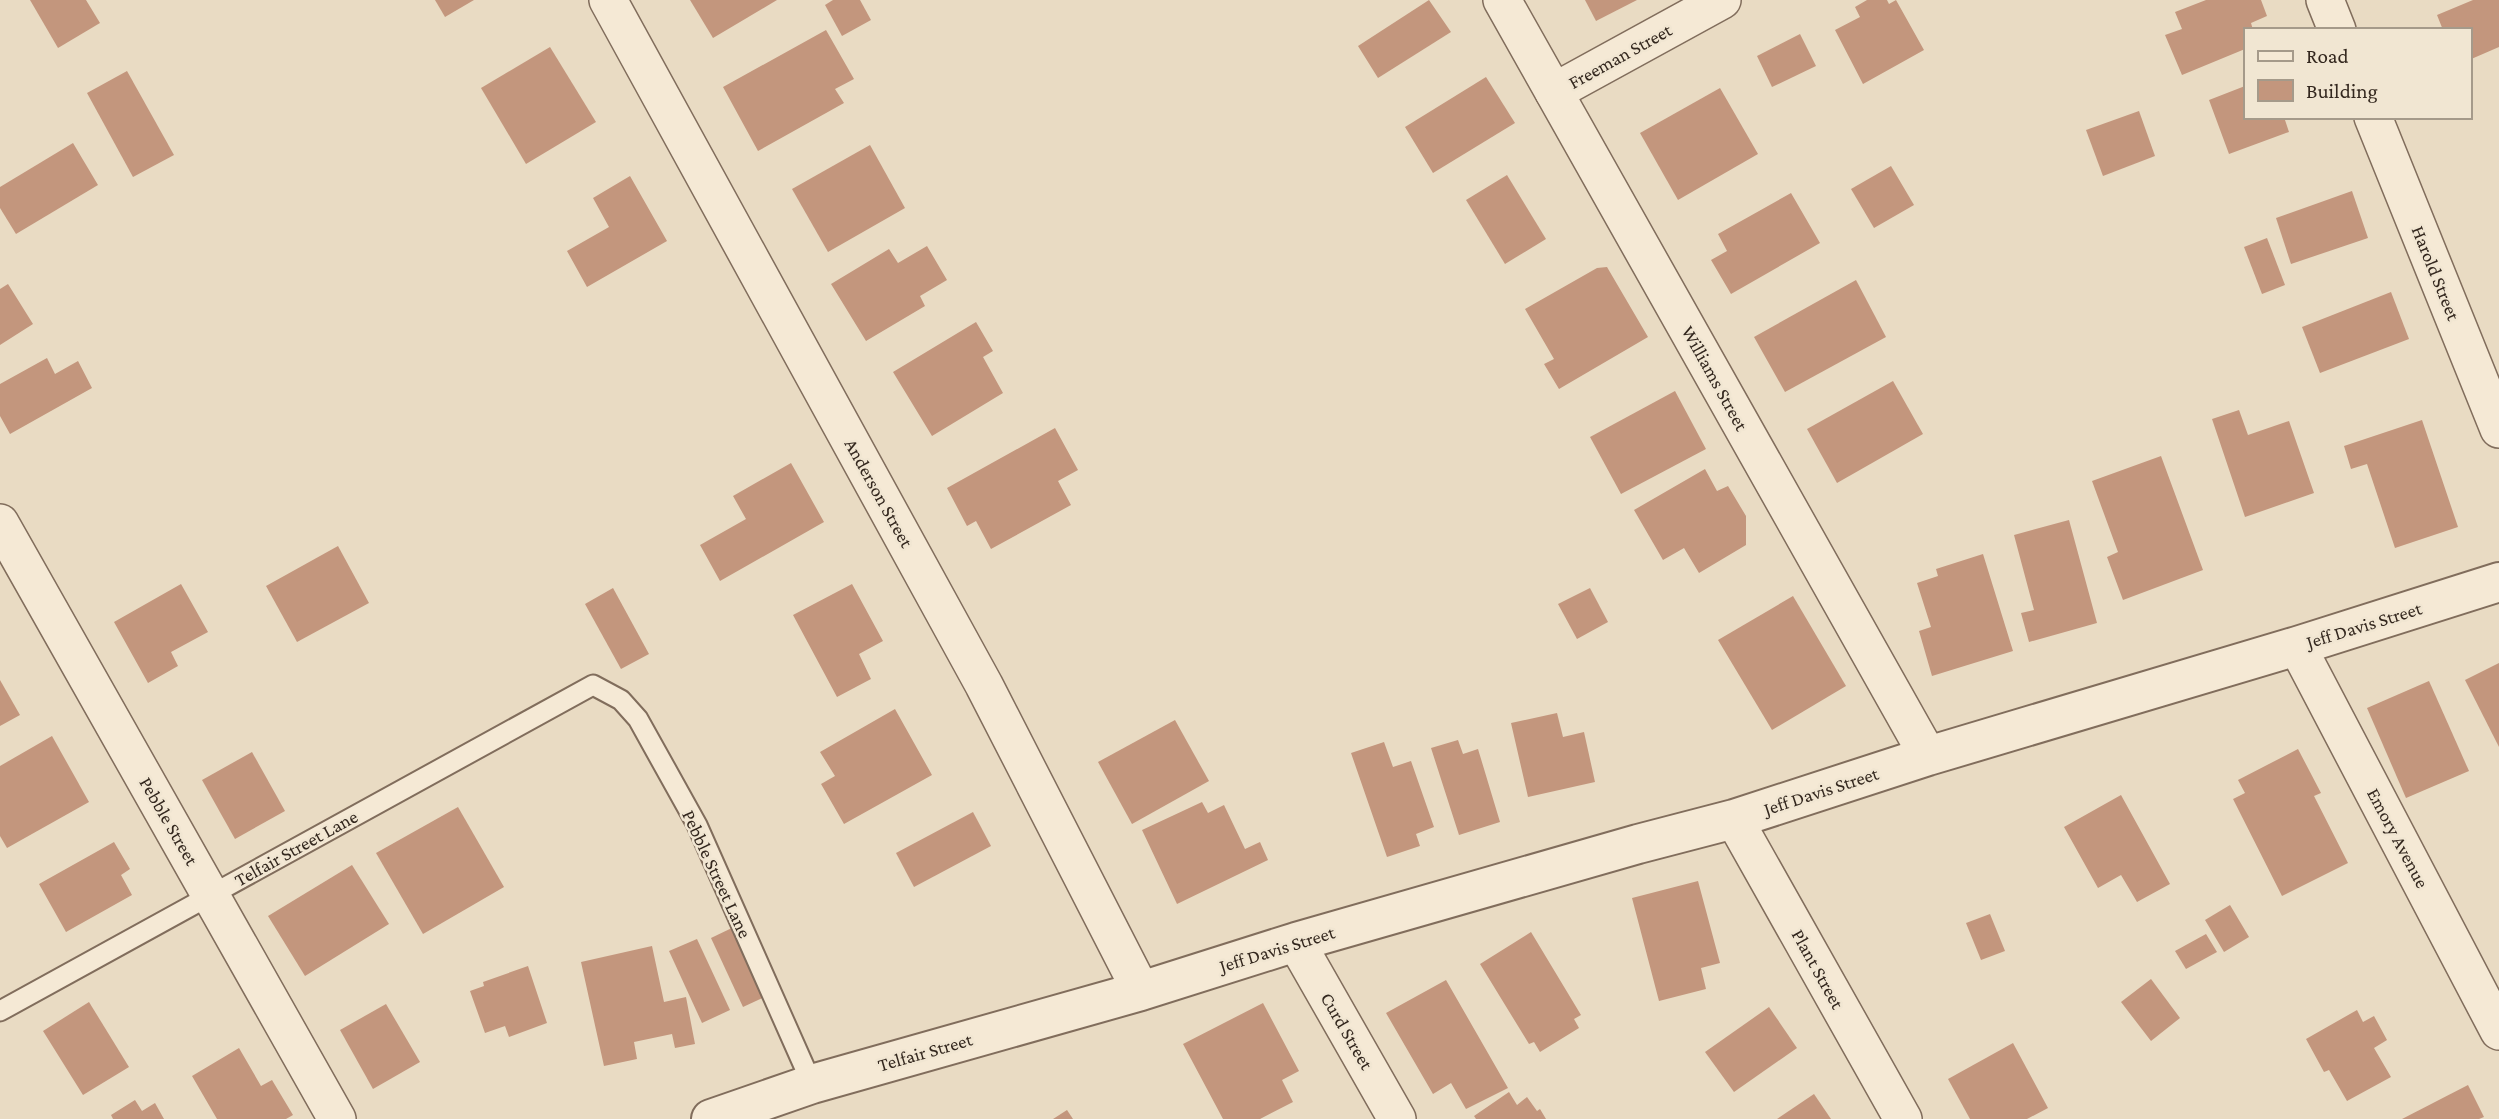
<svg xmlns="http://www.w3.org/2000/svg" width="2499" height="1119" font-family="'Crimson Pro',serif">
	<rect width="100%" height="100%" fill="#e9dbc3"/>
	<!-- building -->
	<g fill="#c3967d">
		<polygon points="30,0 86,0 100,23 58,48"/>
		<polygon points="435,0 474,0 445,17"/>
		<polygon points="690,0 777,0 713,38"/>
		<polygon points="833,0 860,0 871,20 842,36 825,5"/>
		<polygon points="1429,0 1451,32 1378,78 1358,46"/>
		<polygon points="1585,0 1637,0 1596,21"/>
		<polygon points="1867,0 1887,0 1889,4 1896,0 1924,50 1863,84 1835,30 1860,17 1855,7"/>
		<polygon points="2206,0 2261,0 2267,16 2251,23 2253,30 2245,30 2245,49 2182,75 2165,35 2182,29 2175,12"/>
		<polygon points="2473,0 2499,0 2499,47 2469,60 2469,30 2443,30 2437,15"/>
		<polygon points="826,30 854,79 835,89 844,103 758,151 723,87"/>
		<polygon points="1800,34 1816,66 1772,87 1757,56"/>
		<polygon points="550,47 596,122 526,164 481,88"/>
		<polygon points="127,71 174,155 133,177 87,93"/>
		<polygon points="1486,77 1515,123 1433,173 1405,127"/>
		<polygon points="2245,86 2245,117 2284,117 2289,132 2229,154 2209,100"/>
		<polygon points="1720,88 1758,154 1678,200 1640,133"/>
		<polygon points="2139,111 2155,156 2103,176 2086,130"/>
		<polygon points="73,143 98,185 16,234 0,208 0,187"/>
		<polygon points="870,145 905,208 828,252 792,189"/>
		<polygon points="1891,166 1914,205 1874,228 1851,189"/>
		<polygon points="1507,175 1546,239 1505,264 1466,200"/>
		<polygon points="630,176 667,241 587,287 567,251 609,227 593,198"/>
		<polygon points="2352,191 2368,238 2291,264 2276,218"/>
		<polygon points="1791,193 1820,243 1731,294 1711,260 1727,251 1718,234"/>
		<polygon points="2267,238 2285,285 2262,294 2244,247"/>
		<polygon points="927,246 947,280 920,296 925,306 866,341 831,284 889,249 898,263"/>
		<polygon points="1607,267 1648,337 1559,389 1544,364 1554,359 1525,309 1597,268"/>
		<polygon points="1856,280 1886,337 1785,392 1754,337"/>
		<polygon points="8,284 33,324 0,345 0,289"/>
		<polygon points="2391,292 2409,339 2320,373 2302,327"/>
		<polygon points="976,322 993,351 983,357 1003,393 932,436 893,372"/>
		<polygon points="47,358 55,374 78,361 92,388 10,434 0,416 0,384"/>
		<polygon points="1893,381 1923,434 1837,483 1807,429"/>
		<polygon points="1675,391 1706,449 1621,494 1590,437"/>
		<polygon points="2239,410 2248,435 2289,421 2314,493 2245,517 2212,419"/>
		<polygon points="2422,420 2458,527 2395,548 2367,464 2351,469 2344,446"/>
		<polygon points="1055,428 1078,470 1058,481 1071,505 991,549 976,521 967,526 947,488"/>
		<polygon points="2161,456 2203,570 2123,600 2107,557 2118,552 2092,481"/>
		<polygon points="791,463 824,522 720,581 700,545 746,519 733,496"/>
		<polygon points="1705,469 1717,491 1728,486 1746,516 1746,545 1699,573 1684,548 1663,560 1634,510"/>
		<polygon points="2069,520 2097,623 2029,642 2021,613 2034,610 2014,535"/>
		<polygon points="338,546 369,603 297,642 266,586"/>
		<polygon points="1983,554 2013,651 1932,676 1919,631 1931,627 1917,583 1938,576 1936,569"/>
		<polygon points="181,584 208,632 171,652 178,666 148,683 114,622"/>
		<polygon points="852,584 883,641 859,654 871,679 837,697 793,615"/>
		<polygon points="613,588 649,654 621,669 585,604"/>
		<polygon points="1590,588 1608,622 1577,639 1558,604"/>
		<polygon points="1793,596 1846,686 1772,730 1718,640"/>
		<polygon points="2499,663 2499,747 2465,680"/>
		<polygon points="0,680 20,715 0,726"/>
		<polygon points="2429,681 2469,771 2406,798 2367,708"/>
		<polygon points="895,709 932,775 844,824 821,784 835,776 820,752"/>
		<polygon points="1557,713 1563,737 1584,732 1595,782 1528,797 1511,723"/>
		<polygon points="1175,720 1209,781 1132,824 1098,762"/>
		<polygon points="52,736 89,802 7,848 0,836 0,766"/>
		<polygon points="1458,740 1463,754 1478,749 1500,822 1459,835 1431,748"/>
		<polygon points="1384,742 1393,767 1411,761 1434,827 1416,834 1420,846 1387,857 1351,753"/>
		<polygon points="2298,749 2321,793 2314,796 2348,863 2282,896 2233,799 2245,793 2238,780"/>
		<polygon points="252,752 285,811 235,839 202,780"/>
		<polygon points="2121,795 2170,884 2137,902 2121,875 2098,888 2064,827"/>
		<polygon points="1202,802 1208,813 1224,805 1245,849 1260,842 1268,860 1177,904 1142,830"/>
		<polygon points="458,807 504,887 423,934 376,853"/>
		<polygon points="973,812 991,846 914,887 896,853"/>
		<polygon points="114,842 130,869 121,875 132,895 66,932 39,884"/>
		<polygon points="352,865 389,924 305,976 268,916"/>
		<polygon points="1698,881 1720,963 1701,968 1706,989 1659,1001 1632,898"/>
		<polygon points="2230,905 2249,937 2224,952 2205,920"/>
		<polygon points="1990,914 2005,951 1981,960 1966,923"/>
		<polygon points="736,926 769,995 743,1007 711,938"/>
		<polygon points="1531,932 1581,1015 1574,1019 1579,1028 1540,1052 1534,1042 1529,1044 1480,964"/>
		<polygon points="2206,934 2217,952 2186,969 2175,951"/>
		<polygon points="697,939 730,1010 702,1023 669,951"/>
		<polygon points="652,946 664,1002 686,997 695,1044 675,1048 672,1034 634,1042 637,1059 604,1066 581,962"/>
		<polygon points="528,966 547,1023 509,1037 505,1026 485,1033 470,991 484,986 483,982"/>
		<polygon points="2151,979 2180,1018 2151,1041 2121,1002"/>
		<polygon points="1446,980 1508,1088 1466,1109 1451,1083 1433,1094 1386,1013"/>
		<polygon points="89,1002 129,1067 83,1095 43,1031"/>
		<polygon points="1263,1003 1299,1071 1282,1080 1293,1102 1260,1119 1223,1119 1183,1044"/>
		<polygon points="386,1004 420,1062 373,1089 340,1030"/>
		<polygon points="1769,1007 1797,1048 1734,1092 1705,1052"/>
		<polygon points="2357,1010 2363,1022 2374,1016 2387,1040 2374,1048 2391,1077 2347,1101 2329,1070 2324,1072 2306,1039"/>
		<polygon points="2013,1043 2048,1108 2027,1119 1970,1119 1948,1079"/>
		<polygon points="239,1048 261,1086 272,1080 293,1115 286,1119 217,1119 192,1076"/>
		<polygon points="2468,1085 2484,1117 2479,1119 2402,1119"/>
		<polygon points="1509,1092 1517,1105 1527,1097 1537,1111 1540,1109 1546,1119 1476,1119 1474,1116"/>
		<polygon points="1814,1094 1831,1119 1777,1119"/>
		<polygon points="135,1100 142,1111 155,1103 164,1119 113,1119 111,1115"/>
		<polygon points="1067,1110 1073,1119 1053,1119"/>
	</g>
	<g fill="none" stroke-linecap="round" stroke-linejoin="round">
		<defs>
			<polyline id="service" points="0,1011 593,685 621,700 638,719 697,825 812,1084"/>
			<g id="minor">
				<polyline points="608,0 984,685 1141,991"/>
				<polyline points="1502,0 1928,756"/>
				<polyline points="2325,0 2337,30"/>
				<polyline points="1554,92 1722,0"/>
				<polyline points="2373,117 2499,429"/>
				<polyline points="0,523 337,1119"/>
				<polyline points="2297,646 2499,1031"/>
				<polyline points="1734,819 1903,1119"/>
				<polyline points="1296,942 1397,1119"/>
			</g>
			<polyline id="tertiary" points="711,1119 812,1084 1141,991 1296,942 1638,844 1734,819 1928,756 2297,646 2499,582"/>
		</defs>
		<!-- service casing -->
		<use href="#service" stroke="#816d5c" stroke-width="23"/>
		<!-- minor casing -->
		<use href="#minor" stroke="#816d5c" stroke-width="40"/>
		<!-- tertiary casing -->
		<use href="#tertiary" stroke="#816d5c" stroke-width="42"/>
		<!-- service -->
		<use href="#service" stroke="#f5e9d5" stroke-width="19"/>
		<!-- minor -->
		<use href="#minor" stroke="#f5e9d5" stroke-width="37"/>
		<!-- tertiary -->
		<use href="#tertiary" stroke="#f5e9d5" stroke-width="38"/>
	</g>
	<g text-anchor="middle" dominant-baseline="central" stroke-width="5" stroke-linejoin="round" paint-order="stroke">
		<!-- street labels -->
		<g font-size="19" fill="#33271e" stroke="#f1e6d2">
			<text transform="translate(1620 56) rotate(-29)">Freeman Street</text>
			<text transform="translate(2436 273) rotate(68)">Harold Street</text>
			<text transform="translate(1715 378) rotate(61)">Williams Street</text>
			<text transform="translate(879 493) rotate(61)">Anderson Street</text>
			<text transform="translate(2364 625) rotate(-17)">Jeff Davis Street</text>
			<text transform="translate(1821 791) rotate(-18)">Jeff Davis Street</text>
			<text transform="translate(169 821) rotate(60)">Pebble Street</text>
			<text transform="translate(2398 838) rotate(62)">Emory Avenue</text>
			<text transform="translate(296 848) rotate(-29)">Telfair Street Lane</text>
			<text transform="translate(717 874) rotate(65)">Pebble Street Lane</text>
			<text transform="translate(1277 949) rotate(-17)">Jeff Davis Street</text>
			<text transform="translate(1818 969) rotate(61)">Plant Street</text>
			<text transform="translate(1347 1031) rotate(60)">Curd Street</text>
			<text transform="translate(925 1052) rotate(-16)">Telfair Street</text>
		</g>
	</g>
	<!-- legend -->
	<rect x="2244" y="28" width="228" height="91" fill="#f1e6d2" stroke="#a59a8a" stroke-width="2"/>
	<rect x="2258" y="51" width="35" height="10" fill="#f5e9d5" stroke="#a59a8a" stroke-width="2"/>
	<text x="2306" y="63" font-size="21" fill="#33271e">Road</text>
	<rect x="2258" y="80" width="35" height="21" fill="#c3967d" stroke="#a59a8a" stroke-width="2"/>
	<text x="2306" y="98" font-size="21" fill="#33271e">Building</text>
</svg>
